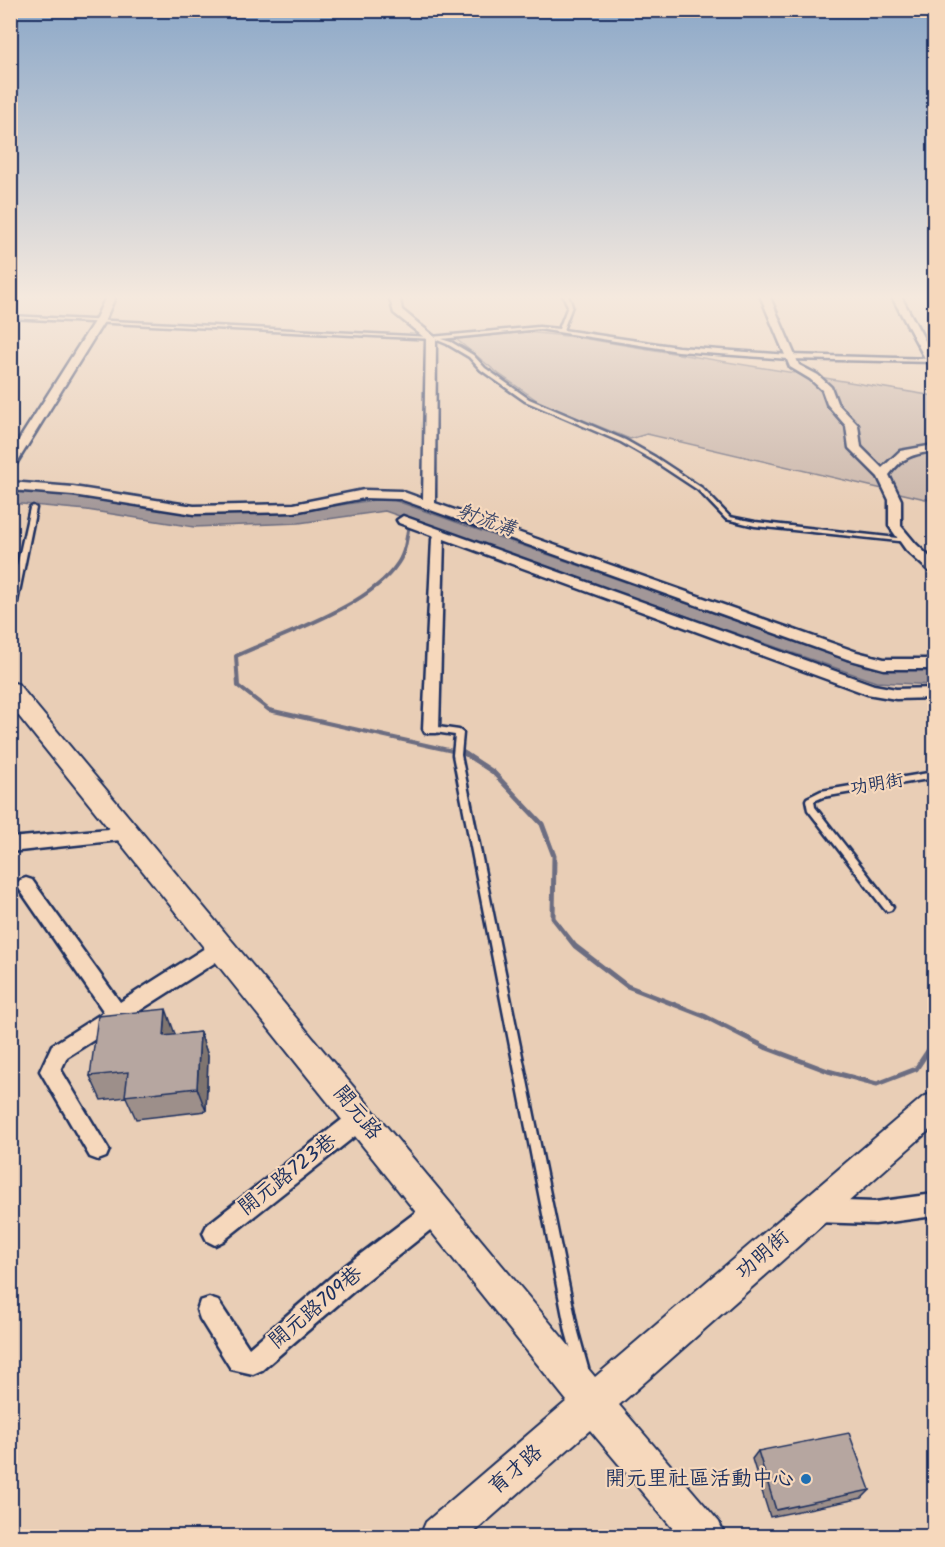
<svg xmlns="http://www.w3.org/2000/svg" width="945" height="1547" font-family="Kalam,'LXGW WenKai TC',sans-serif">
	<rect width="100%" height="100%" fill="#e9ceb6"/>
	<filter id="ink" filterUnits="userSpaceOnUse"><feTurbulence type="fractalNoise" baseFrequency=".0167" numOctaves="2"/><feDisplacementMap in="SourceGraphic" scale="12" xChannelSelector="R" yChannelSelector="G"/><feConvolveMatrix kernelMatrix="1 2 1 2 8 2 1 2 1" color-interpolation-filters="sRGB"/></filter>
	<g filter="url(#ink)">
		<!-- green -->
		<polygon fill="#cab6aa" stroke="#727284" stroke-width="1.5" points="526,332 575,337 934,396 934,501 647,434 630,439 541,403 499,374 456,339"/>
		<!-- water -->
		<polygon fill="#a29798" stroke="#6c6d81" stroke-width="1.5" points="10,489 90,497 186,513 306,510 388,498 866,667 934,670 934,685 876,682 385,511 299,523 194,527 87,510 11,503"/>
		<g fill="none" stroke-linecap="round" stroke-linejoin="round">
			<!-- stream-far1 -->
			<path stroke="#6c6d81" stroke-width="4" d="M409 523C407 536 406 551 398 563 369 607 283 634 236 656L238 686 269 710 466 754"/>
			<!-- stream -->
			<polyline stroke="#6c6d81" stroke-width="5" points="464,753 493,772 542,824 554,856 553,918 575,946 627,986 704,1016 767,1048 828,1071 877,1084 916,1069 932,1045"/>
			<defs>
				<g id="lane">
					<polygon points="563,295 568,295 572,306 563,330 678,347 789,355 934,359 934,362 789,359 678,351 539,329 441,339 451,342 473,355 485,368 529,399 625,440 655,457 702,488 730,517 755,522 906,539 908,540 908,542 755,526 726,519 698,490 651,459 621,442 525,401 481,370 469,357 447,344 435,339 10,318 10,316 431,337 539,327 559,329 568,306"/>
					<polygon points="33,506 36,508 14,617 10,619 10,598 30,508"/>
					<polygon points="431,726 459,730 463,733 461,755 578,1332 588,1368 586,1372 582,1374 578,1372 576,1368 566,1332 453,755 455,735 428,731 427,729 428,727"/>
					<polygon points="934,772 934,778 823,797 814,801 815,807 893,907 891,910 888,911 885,910 808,810 806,800 807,798 821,791"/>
				</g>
				<g id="street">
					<polygon points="107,295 116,295 105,320 16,464 10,467 10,454 95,320"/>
					<polygon points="389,295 399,295 402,310 436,338 435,503 857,652 884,659 934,659 934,669 884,669 847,659 400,499 364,498 294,512 194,514 73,495 10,490 10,482 73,487 194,506 294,504 364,490 401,491 423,499 426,339 394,313"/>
					<path d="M760 295H769L799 365 818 375 831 387 837 403 858 425 861 447 882 468 900 451 934 445V451C911 455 904 456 889 475L901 500V526L916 544 934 561V572L929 571 906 550 889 526V500L878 477 849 448 846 426 827 404 822 390 810 379 790 367Z"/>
					<polygon points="891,295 900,295 934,357 934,362 926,360"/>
					<polygon points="403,516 874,685 896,689 934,688 934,698 896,699 867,694 444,539 439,729 437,733 425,733 423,729 432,539 434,536 399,523 397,520"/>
					<polygon points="130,827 136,828 139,833 136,838 130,839 10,852 10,838"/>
					<polygon points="26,878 32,880 120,1002 216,941 223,939 230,941 233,947 230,953 67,1057 61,1070 109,1150 106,1157 98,1160 90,1157 40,1071 52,1045 104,1012 20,890 17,885 20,880"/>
					<polygon points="361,1108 369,1111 372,1118 369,1125 223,1241 215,1245 207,1241 203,1233 207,1225 353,1111"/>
					<polygon points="934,1194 934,1216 875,1224 814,1222 806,1219 802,1211 806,1203 814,1200 875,1202"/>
					<polygon points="436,1200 444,1203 448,1211 444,1219 355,1290 262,1370 253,1374 231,1369 200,1319 197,1310 200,1301 209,1298 218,1301 249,1348 337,1272 428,1203"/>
				</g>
				<polygon id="secondary" points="10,682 18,684 595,1377 923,1097 934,1093 934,1126 619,1405 719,1522 725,1536 679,1536 590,1430 470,1536 420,1536 426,1522 567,1401 10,705"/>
			</defs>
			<!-- lane casing -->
			<use href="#lane" stroke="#1b2f5e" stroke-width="5"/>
			<!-- street casing -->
			<use href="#street" stroke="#1b2f5e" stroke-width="5"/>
			<!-- secondary casing -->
			<use href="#secondary" stroke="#1b2f5e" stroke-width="4"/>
			<!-- lane -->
			<use href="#lane" fill="#f6d8bc" fill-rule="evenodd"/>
			<!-- street -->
			<use href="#street" fill="#f6d8bc" fill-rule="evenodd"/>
			<!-- secondary -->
			<use href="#secondary" fill="#f6d8bc" fill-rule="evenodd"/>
		</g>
		<!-- wall -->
		<g fill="#9d8f8a" stroke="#1b2f5e" stroke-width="1.5">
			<polygon points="200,1032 208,1056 206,1111 136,1119 126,1097 101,1100 90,1076 175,1034 175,1035"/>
			<polygon points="758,1451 870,1490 862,1498 770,1517 752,1459"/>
		</g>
		<!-- shaded-wall -->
		<g fill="#7f7470" stroke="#1b2f5e" stroke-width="1.5">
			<polygon points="166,1009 175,1034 173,1060 164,1036"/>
			<polygon points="200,1032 208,1056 206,1111 197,1088"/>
		</g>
		<!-- building -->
		<g fill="#b6a6a0" stroke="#1b2f5e" stroke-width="1.5">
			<polygon points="166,1009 164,1036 200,1032 197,1088 125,1096 128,1072 90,1076 98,1016"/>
			<polygon points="849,1433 870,1490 776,1510 758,1451"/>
		</g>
	</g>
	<!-- sky -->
	<linearGradient id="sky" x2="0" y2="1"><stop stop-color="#8ca8c8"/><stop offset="0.58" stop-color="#f5e9de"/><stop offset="1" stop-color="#f5e9de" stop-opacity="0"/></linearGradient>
	<rect width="945" height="512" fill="url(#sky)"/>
	<!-- markers -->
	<circle fill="#1f6fb2" stroke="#f6d8bc" stroke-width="2" cx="806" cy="1479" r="6"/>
	<g text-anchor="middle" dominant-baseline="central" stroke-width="4.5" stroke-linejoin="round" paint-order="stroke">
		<!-- street labels -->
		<g font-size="18" fill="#1b2f5e" stroke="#f6d8bc">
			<text transform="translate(877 785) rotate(-9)">功明街</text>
		</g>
		<!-- water labels -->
		<g font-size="20" font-style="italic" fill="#3d496c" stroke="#f6d8bc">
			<text transform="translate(486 521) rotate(20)">射流溝</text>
		</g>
		<!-- near-street labels -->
		<g font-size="21" fill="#1b2f5e" stroke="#f6d8bc">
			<text transform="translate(357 1113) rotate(51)">開元路</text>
			<text transform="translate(288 1175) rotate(-38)">開元路723巷</text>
			<text transform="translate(763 1255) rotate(-41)">功明街</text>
			<text transform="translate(316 1308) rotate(-40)">開元路709巷</text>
			<text transform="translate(516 1470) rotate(-41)">育才路</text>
		</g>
		<!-- near-poi labels -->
		<g font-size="21" fill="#1b2f5e" stroke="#f6d8bc" text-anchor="end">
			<text x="794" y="1479">開元里社區活動中心</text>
		</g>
	</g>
	<!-- margin -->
	<rect width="945" height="1547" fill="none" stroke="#f6d8bc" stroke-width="36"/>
	<rect x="18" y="18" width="909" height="1511" fill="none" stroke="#1b2f5e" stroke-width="2" filter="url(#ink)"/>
</svg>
